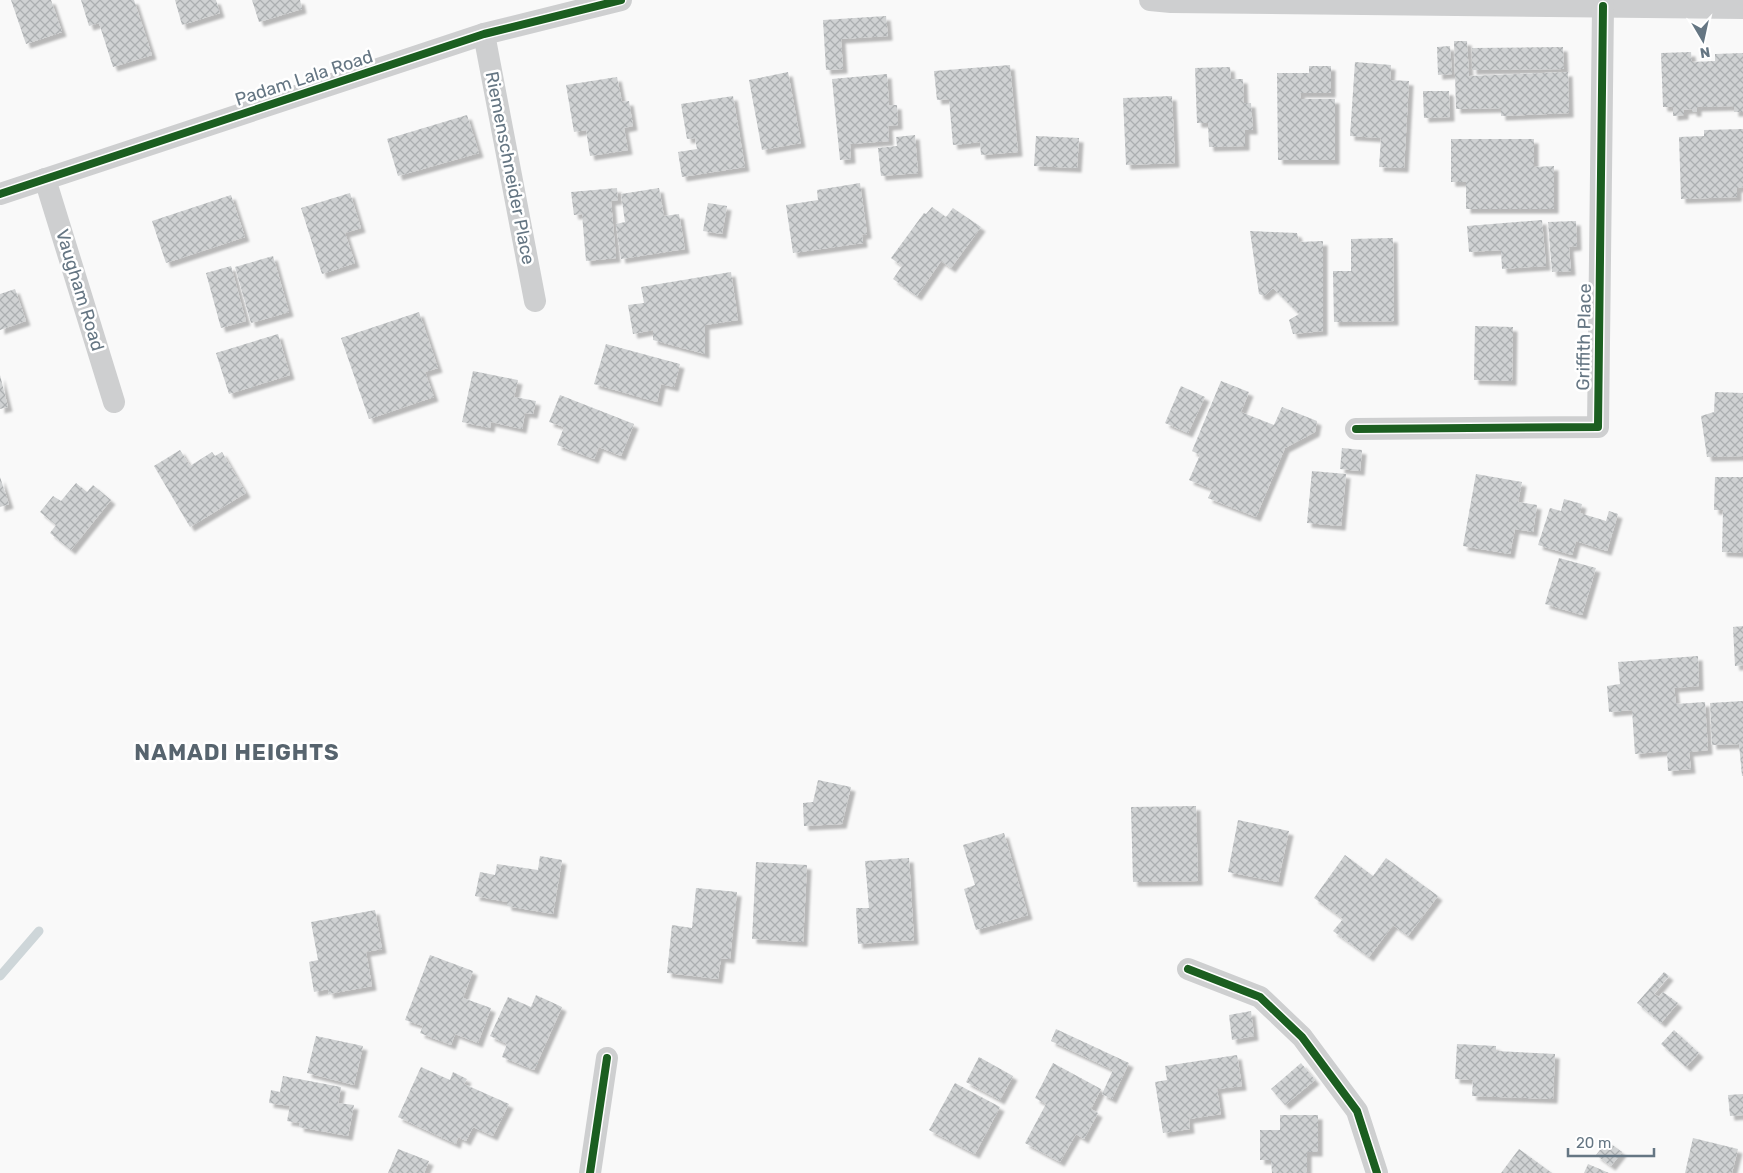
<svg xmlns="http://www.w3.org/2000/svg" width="1743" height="1173" font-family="Rubik,sans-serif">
	<defs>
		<pattern id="building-cross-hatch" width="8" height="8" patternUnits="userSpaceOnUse" patternTransform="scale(1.25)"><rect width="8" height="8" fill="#d0d2d3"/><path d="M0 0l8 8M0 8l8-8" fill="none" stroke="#acafb1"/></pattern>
		<filter id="shadow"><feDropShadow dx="4.5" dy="4.5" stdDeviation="1" flood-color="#0004"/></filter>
	</defs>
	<rect width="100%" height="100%" fill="#f9f9f9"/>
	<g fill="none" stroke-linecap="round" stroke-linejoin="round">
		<!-- stream -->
		<polyline stroke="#ced6d9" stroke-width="9" points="0,976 39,931"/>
	</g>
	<!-- building -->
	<g fill="url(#building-cross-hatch)" filter="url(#shadow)">
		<polygon points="11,0 51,0 62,32 26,44"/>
		<polygon points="81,0 134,0 152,55 113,67 99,23 89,26"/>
		<polygon points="175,0 216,0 220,13 182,25"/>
		<polygon points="252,0 300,0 302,9 259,22"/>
		<polygon points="886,16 888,36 841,39 843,69 826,70 823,20"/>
		<polygon points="1454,41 1467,41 1469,76 1568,72 1569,113 1501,116 1501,108 1456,109"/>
		<polygon points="1450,46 1452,74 1438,75 1437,47"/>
		<polygon points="1563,47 1564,69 1472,70 1472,48"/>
		<polygon points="1691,52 1692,62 1715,61 1715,54 1743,53 1743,112 1734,112 1734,106 1697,107 1697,112 1692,112 1692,109 1684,110 1684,115 1673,116 1673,107 1663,107 1661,53"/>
		<polygon points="1355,62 1391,65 1390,80 1409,81 1404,168 1379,167 1381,138 1350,136"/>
		<polygon points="1010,65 1018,152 981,155 980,142 953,145 949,99 937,100 934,71"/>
		<polygon points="1309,66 1331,66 1331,93 1300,93 1301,99 1335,99 1335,160 1278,160 1277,73 1309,73"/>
		<polygon points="1230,67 1231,79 1243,79 1244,103 1251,103 1253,130 1245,130 1245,146 1209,147 1208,123 1197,123 1195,68"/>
		<polygon points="788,72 801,143 762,150 749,80"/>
		<polygon points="887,74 889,105 897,105 898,125 888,126 889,141 850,144 851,159 840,160 832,79"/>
		<polygon points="617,77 622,102 629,101 633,126 624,128 628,150 590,156 586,130 574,132 566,85"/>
		<polygon points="1423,91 1449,91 1450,117 1424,118"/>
		<polygon points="733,96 745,167 682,177 678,152 697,149 695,138 687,139 681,104"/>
		<polygon points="1172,96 1175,163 1126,165 1123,98"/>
		<polygon points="467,115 479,153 398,176 387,139"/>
		<polygon points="1743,129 1743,187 1737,188 1737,197 1681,199 1679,137 1704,136 1704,130"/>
		<polygon points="915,135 918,173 881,176 878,148 897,146 896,137"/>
		<polygon points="1036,136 1079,138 1077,168 1034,166"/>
		<polygon points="1451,139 1534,139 1534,167 1554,166 1554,209 1466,209 1466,182 1451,182"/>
		<polygon points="860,183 867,234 862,235 863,243 793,253 786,205 818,200 817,190"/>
		<polygon points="617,188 618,200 611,201 616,258 586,261 582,214 574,215 571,192"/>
		<polygon points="659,188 664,216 679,214 685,249 621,259 616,224 625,222 621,194"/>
		<polygon points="350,193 361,228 345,233 355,263 322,274 301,208"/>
		<polygon points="231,195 245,237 166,263 152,221"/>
		<polygon points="708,203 727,206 722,234 703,231"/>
		<polygon points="932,207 946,217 953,208 981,227 951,268 941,261 917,296 893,279 902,266 891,258 924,213 926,214"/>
		<polygon points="1542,220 1546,266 1502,269 1501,250 1469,252 1467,226"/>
		<polygon points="1576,221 1577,246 1569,247 1571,271 1552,272 1548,222"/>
		<polygon points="1250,231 1297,233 1299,242 1323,241 1323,331 1293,334 1289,320 1299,314 1273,288 1264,296 1259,294"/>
		<polygon points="1393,238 1394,321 1334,322 1333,271 1351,271 1351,239"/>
		<polygon points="273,256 289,312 251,323 235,267"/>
		<polygon points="231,266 246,321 221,328 206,273"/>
		<polygon points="731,272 738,320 705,325 705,354 653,340 653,330 633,334 628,305 644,303 641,287"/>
		<polygon points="15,289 26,321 0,330 0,294"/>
		<polygon points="419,312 438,368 425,372 434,397 369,419 341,338"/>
		<polygon points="1475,326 1513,327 1512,381 1474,380"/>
		<polygon points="278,334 290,375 229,394 216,353"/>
		<polygon points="606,344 680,364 674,387 661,384 657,402 594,384"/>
		<polygon points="473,371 518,380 514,397 536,401 533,414 525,413 522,429 491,422 490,428 462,422"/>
		<polygon points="0,375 8,407 0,409"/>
		<polygon points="1221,381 1249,392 1241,412 1274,425 1282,407 1317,421 1315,432 1285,448 1256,517 1208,498 1212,489 1189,480 1200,455 1192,451"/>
		<polygon points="1181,386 1205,397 1188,433 1165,423"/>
		<polygon points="1715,392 1743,393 1743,456 1707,457 1701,416 1714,412"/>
		<polygon points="560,395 634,424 621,456 599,447 594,459 557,445 564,427 549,422"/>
		<polygon points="1342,448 1362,450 1360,471 1340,469"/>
		<polygon points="180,450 190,466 212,452 215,456 222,452 246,493 190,527 154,466"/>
		<polygon points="1312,471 1346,474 1341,526 1307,523"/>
		<polygon points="1476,474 1522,482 1518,502 1537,505 1533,532 1515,529 1510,554 1463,546"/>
		<polygon points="0,477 9,504 0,507"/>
		<polygon points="1715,477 1743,477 1742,553 1722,552 1723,510 1714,510"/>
		<polygon points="76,483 87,492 93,485 111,500 71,550 50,533 56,525 40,512 53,496 61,501"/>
		<polygon points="1564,499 1582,504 1580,513 1606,521 1609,511 1618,514 1607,551 1576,541 1572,555 1538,545 1550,508 1561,511"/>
		<polygon points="1559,558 1596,568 1582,615 1545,604"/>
		<polygon points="1743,626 1743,665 1735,666 1733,627"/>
		<polygon points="1698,656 1699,686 1674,688 1676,704 1705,702 1708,750 1689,752 1691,769 1668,771 1667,751 1635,754 1632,710 1609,712 1607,686 1620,684 1618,662"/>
		<polygon points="1743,701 1743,776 1742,776 1739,744 1712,745 1710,703"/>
		<polygon points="818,780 851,787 842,824 804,826 803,803 813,802"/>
		<polygon points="1196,806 1198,881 1133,882 1131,807"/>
		<polygon points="1238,820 1289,831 1278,882 1228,872"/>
		<polygon points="1004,833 1028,915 976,930 964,889 975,885 963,845"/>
		<polygon points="1345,855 1373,876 1386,858 1438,896 1408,936 1393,925 1369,957 1333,931 1343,919 1314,898"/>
		<polygon points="540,856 562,860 553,914 507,906 507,902 475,896 480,872 495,875 497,864 538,870"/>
		<polygon points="909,858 914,940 858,944 856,908 869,908 865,861"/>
		<polygon points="756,862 807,865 803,942 752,939"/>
		<polygon points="696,888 737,892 730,959 721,958 718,979 667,973 672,925 692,928"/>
		<polygon points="375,910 382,949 366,952 372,986 329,994 328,989 314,992 309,962 318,960 311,922"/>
		<polygon points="430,955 473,971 463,998 491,1008 478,1043 455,1034 451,1045 420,1033 423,1026 405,1020"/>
		<polygon points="1664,972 1669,976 1654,994 1659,997 1663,992 1678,1003 1661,1023 1637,1003"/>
		<polygon points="536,995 562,1007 534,1070 502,1057 507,1044 490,1036 508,997 531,1007"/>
		<polygon points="1251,1011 1254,1036 1232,1040 1229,1015"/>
		<polygon points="1056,1029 1129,1063 1112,1099 1102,1094 1113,1070 1051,1041"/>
		<polygon points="1674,1030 1699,1053 1686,1067 1661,1044"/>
		<polygon points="316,1036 363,1046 354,1085 307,1073"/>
		<polygon points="1457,1044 1496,1046 1496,1051 1555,1054 1553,1099 1472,1096 1473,1080 1455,1079"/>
		<polygon points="1237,1055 1242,1086 1217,1089 1221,1114 1189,1119 1190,1129 1163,1133 1155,1082 1167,1080 1165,1066"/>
		<polygon points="979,1057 1013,1076 1000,1100 966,1082"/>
		<polygon points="1053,1063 1101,1089 1091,1109 1098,1113 1084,1139 1076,1134 1060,1162 1025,1143 1046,1104 1035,1098"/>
		<polygon points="1301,1063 1315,1080 1285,1105 1271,1089"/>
		<polygon points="421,1067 450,1080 453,1072 467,1079 464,1084 509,1104 493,1136 473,1127 466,1141 458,1137 456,1144 398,1117"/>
		<polygon points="283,1076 341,1087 338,1103 354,1105 348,1136 299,1127 300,1123 287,1121 290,1106 269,1103 271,1090 280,1092"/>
		<polygon points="955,1083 1000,1107 975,1154 929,1130"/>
		<polygon points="1743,1094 1743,1115 1730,1116 1728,1095"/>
		<polygon points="1280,1115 1318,1115 1318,1152 1307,1152 1307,1173 1272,1173 1271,1160 1260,1160 1260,1130 1280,1130"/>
		<polygon points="1693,1138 1738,1149 1732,1173 1685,1173"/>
		<polygon points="1607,1141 1622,1152 1611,1166 1596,1155"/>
		<polygon points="398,1149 429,1161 424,1173 388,1173"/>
		<polygon points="1519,1149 1552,1173 1501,1173"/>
		<polygon points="1588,1164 1609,1173 1584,1173"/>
	</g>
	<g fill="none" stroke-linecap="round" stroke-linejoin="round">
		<!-- street -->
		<g stroke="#cecfd0" stroke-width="22">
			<polyline points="1150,0 1171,2 1743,8"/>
			<polyline points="484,34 535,301"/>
			<polyline points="45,179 114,402"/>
			<polyline points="0,194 484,34 621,0"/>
			<polyline points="1356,429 1598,427 1603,6"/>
			<polyline points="1188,969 1260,997 1302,1037 1357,1111 1377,1173"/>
			<polyline points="590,1173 607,1058"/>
		</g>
		<defs>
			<g id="cycleway">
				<polyline points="0,194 484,34 621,0"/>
				<polyline points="1356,429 1598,427 1603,6"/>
				<polyline points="1188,969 1260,997 1302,1037 1357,1111 1377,1173"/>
				<polyline points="590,1173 607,1058"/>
			</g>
		</defs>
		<!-- cycleway casing -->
		<use href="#cycleway" stroke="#fff" stroke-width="11"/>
		<!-- cycleway -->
		<use href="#cycleway" stroke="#1b5e20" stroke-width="8"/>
	</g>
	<g text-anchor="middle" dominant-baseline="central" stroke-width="5" stroke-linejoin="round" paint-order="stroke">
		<!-- street labels -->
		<g font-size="18" fill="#657683" stroke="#fff">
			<text transform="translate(304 78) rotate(-18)">Padam Lala Road</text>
			<text transform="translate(510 168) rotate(79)">Riemenschneider Place</text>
			<text transform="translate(80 290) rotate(73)">Vaugham Road</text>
			<text transform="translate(1584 337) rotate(-89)">Griffith Place</text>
		</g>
		<!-- district labels -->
		<g font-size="22" font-weight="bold" letter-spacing="1" fill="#57646e" stroke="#fff">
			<text x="237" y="752">NAMADI HEIGHTS</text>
		</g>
	</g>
	<!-- north arrow -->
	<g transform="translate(1703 40) rotate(171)" stroke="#ffffff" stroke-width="4" paint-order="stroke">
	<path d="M0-4L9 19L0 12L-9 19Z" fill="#657683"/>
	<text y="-8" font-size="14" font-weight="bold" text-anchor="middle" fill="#657683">N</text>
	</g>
	<!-- scale -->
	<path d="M1568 1148v8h86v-8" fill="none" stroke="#657683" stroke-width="2.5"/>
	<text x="1576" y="1148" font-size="15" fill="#657683" stroke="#ffffff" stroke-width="4" paint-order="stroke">20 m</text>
</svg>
